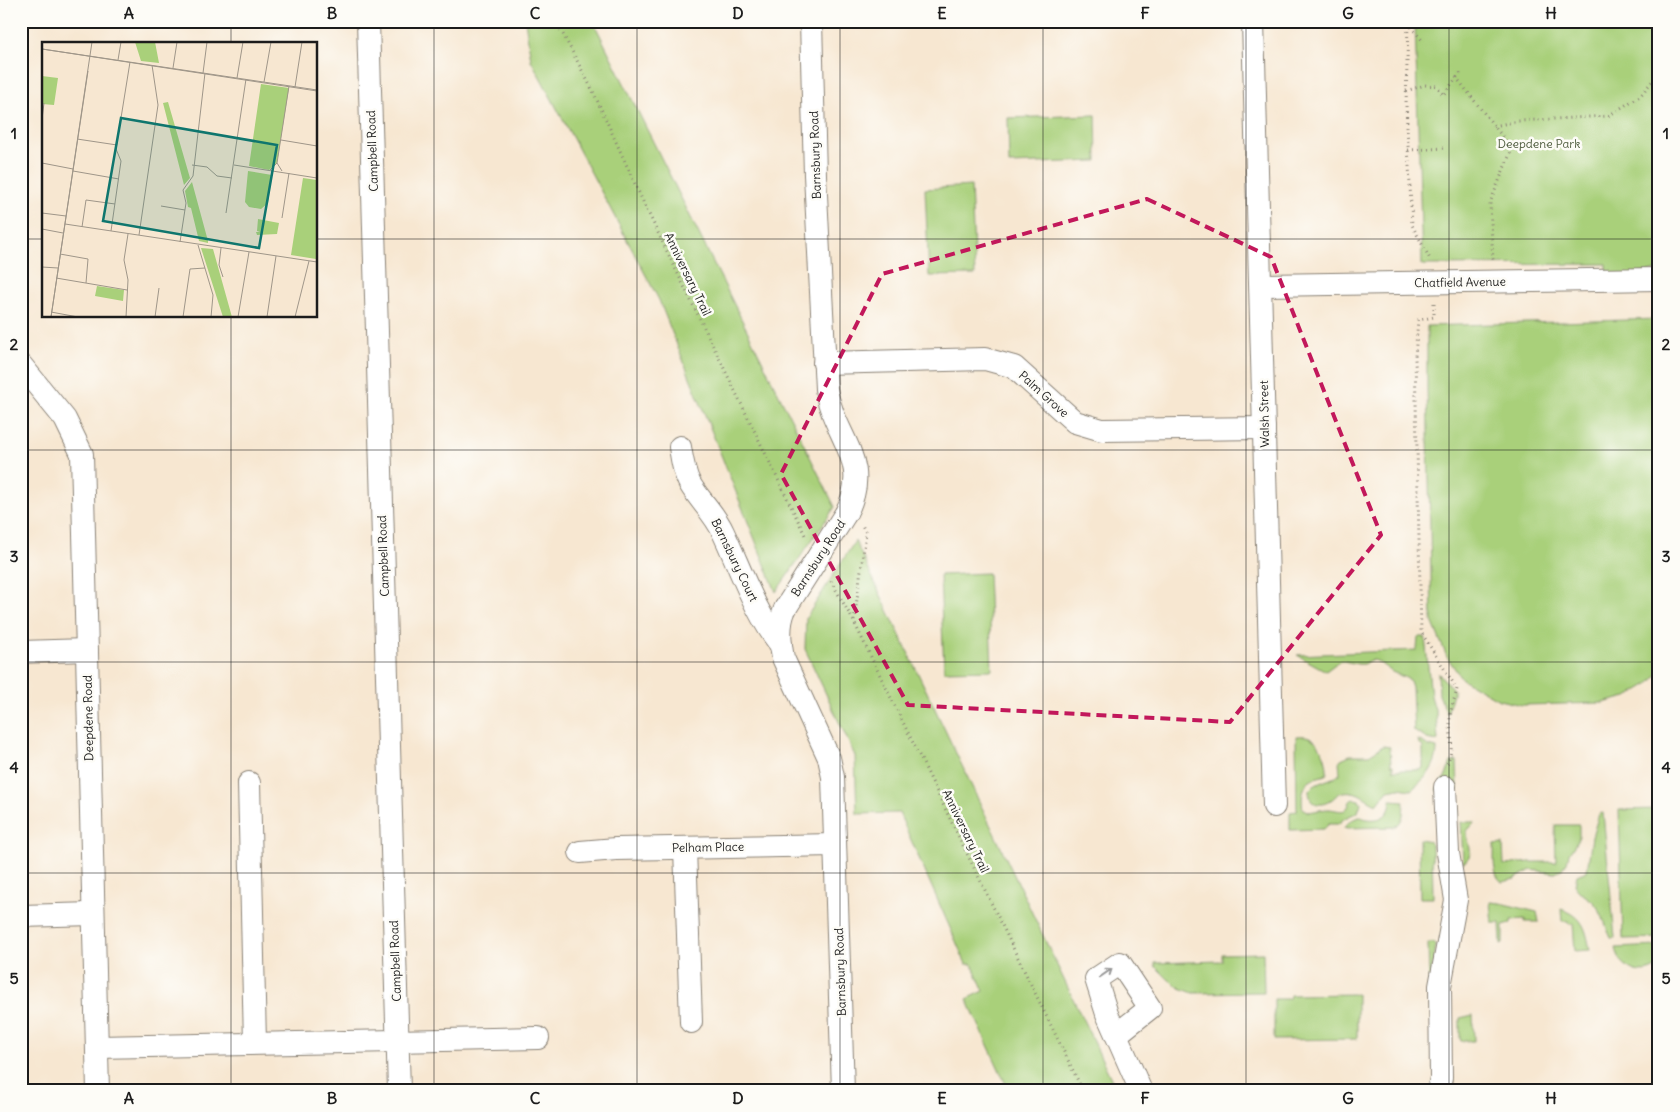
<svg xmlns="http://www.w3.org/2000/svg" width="1680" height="1112" font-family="Delius,sans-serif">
	<rect width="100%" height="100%" fill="#fdfcf7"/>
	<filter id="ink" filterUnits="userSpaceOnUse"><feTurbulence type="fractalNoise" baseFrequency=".02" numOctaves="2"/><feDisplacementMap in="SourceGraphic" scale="10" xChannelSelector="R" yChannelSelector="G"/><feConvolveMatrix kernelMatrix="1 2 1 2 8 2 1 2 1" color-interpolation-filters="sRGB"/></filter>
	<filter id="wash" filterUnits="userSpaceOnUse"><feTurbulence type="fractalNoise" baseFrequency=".0096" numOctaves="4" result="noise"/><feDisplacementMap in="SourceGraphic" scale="20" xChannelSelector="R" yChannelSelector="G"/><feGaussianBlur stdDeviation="1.12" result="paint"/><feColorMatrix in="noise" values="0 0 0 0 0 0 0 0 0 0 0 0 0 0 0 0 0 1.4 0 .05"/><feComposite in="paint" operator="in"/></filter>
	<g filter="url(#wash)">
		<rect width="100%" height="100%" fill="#f7e7d1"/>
		<!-- green -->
		<g fill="#a9d07a" stroke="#62764b">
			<polygon points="525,21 593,21 835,507 776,592 659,300 531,60"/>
			<polygon points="1415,21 1659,21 1659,270 1606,280 1606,264 1422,265"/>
			<polygon points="1096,115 1097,161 1009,164 1008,118"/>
			<polygon points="971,186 975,275 929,276 925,189"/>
			<polygon points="1659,319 1659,673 1649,684 1627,697 1603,703 1522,705 1499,700 1462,679 1447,657 1432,621 1427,386 1427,326"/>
			<polygon points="855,541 1117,1091 1009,1091 967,999 984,991 972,964 966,964 899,813 857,814 855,756 805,649 806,618"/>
			<polygon points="988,573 992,670 944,671 940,575"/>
			<polygon points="1418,637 1425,637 1431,696 1436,713 1438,741 1427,739 1414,731 1412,687 1410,681 1406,678 1392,672 1377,661 1373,660 1364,664 1358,664 1343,661 1338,662 1326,671 1297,655 1417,650"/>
			<polygon points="1438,673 1454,690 1447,714 1439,695"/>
			<path d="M1296 736C1301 736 1307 735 1311 738 1322 744 1328 762 1327 774 1322 777 1315 777 1310 780 1302 787 1301 799 1303 809L1309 812C1316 811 1322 809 1329 809 1333 809 1341 812 1345 810 1352 805 1346 797 1359 800L1361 803 1358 812 1345 818 1338 824H1329L1324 829 1290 830V812L1297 811Z"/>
			<path d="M1418 740 1429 746 1437 748C1437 767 1425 779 1411 790L1399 788 1388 790 1377 804C1368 801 1361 793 1352 792 1348 791 1343 792 1340 793 1336 795 1333 799 1330 801 1318 808 1309 803 1309 790 1318 781 1330 781 1340 774L1339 762 1341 759 1350 755H1369L1383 746 1390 747 1391 765H1393V770H1421L1423 767V747L1419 744Z"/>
			<polygon points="1457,761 1458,789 1437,790 1445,777 1451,762"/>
			<path d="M1391 800 1404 801C1403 811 1405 822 1394 827L1344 828C1347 823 1353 818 1360 817 1362 817 1365 819 1368 819 1382 821 1391 814 1391 800Z"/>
			<polygon points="1659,809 1659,938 1623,939 1619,810"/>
			<path d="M1603 813 1615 938H1611C1606 927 1603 914 1595 904 1589 896 1579 895 1575 885L1577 875 1587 871 1592 837 1599 814Z"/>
			<path d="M1461 822H1475L1467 831C1467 843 1476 855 1463 863Z"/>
			<path d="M1555 825H1579V836L1577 841 1569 854 1567 862 1561 870 1555 873 1531 870 1515 879 1502 882C1491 873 1495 857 1494 845L1503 844 1504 865 1530 862H1556Z"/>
			<polygon points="1419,839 1430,841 1432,844 1433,898 1420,898"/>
			<polygon points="1490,902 1500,903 1537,912 1539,922 1525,922 1525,919 1511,920 1511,923 1503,925 1503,943 1501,944 1500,923 1492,923"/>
			<path d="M1561 909C1584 916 1586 930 1590 950L1575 951 1573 924H1569L1568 921H1562Z"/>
			<polygon points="1428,943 1433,943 1436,946 1430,983 1429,983"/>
			<path d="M1659 946V965C1642 980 1620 969 1616 948Z"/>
			<polygon points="1263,953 1264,992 1193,993 1180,988 1168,979 1155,966 1155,963 1222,961 1222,954"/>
			<polygon points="1357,994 1357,1039 1274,1040 1274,999 1289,999 1290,995"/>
			<polygon points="1473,1015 1474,1041 1461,1041 1460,1039 1460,1018"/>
		</g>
	</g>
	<g filter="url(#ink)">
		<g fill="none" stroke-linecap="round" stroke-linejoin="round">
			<defs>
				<g id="minor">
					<polyline points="368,21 399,1091"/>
					<path d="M811 21 815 175 826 389C834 438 873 461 846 513"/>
					<polyline points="1253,21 1274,806"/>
					<polyline points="1261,285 1659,279"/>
					<polyline points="824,363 985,359 1014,367 1075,422 1102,430 1264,428"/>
					<polyline points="21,365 65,419 82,454 98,1091"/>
					<path d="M680 447C682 460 684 473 690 484 700 501 715 514 723 532 740 568 756 615 781 645"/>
					<path d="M785 609C778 625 780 642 783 658L829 758 833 777 843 1091"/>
					<polyline points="21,652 87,650"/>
					<polyline points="249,783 255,1043"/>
					<polyline points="685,848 691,1022"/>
					<polyline points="580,852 616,849 835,845"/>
					<polyline points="21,916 93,914"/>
					<polyline points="1116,1035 1150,1008 1120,963 1096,979 1107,1014 1141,1091"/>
					<polyline points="97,1047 538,1038"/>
					<polyline points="1438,1091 1441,1078 1440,986 1456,900 1448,853 1445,787"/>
				</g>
			</defs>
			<!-- minor casing -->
			<use href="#minor" stroke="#8a8276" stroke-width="24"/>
			<!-- path -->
			<g stroke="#8a8276" stroke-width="3" stroke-dasharray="1 4" stroke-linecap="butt">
				<polyline points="556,21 593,91 645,206 805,535"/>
				<polyline points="1408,21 1406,105 1412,225 1431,261"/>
				<polyline points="1408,23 1422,40"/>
				<polyline points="1456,77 1512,149 1490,203 1493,261"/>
				<polyline points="1406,91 1425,85 1437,86 1443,95 1462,71"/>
				<polyline points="1494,126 1518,121 1608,116 1640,96 1659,73"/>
				<polyline points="1408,150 1446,148"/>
				<path d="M1434 303V317L1418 320 1415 356 1421 632 1457 689C1455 698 1451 707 1450 716 1449 736 1456 745 1446 766"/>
				<polyline points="831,581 854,622 1083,1091"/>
				<polyline points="854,621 866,533 862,525"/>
			</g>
			<!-- minor -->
			<use href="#minor" stroke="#fff" stroke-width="22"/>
			<defs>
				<polyline id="minor-bridge" points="785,609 846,513"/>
			</defs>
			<!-- minor-bridge casing -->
			<use href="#minor-bridge" stroke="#8a8276" stroke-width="24" stroke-linecap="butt"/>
			<!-- minor-bridge -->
			<use href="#minor-bridge" stroke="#fff" stroke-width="22"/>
		</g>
		<!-- one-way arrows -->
		<defs><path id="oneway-shaft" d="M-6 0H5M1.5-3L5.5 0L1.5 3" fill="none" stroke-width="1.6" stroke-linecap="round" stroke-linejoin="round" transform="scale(1.25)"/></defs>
		<use stroke="#999" href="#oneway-shaft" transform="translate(1106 973) rotate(-35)"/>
	</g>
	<!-- marked area -->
	<path fill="none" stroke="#c2185b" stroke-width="4" stroke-dasharray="10 6" stroke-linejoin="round" d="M1147 199 1271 257 1381 535 1230 722 908 705 781 474 882 274Z"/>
	<!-- grid -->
	<path fill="none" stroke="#1c1c1c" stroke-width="1" stroke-opacity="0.55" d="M231 21V44M434 21V1091M637 21V1091M840 21V1091M1043 21V1091M1246 21V1091M1449 21V1091M21 239H44M316 239H1659M231 316V1091M21 450H1659M21 662H1659M21 873H1659"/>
	<g text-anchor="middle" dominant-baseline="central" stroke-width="5" stroke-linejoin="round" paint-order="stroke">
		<!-- park labels -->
		<g font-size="12" fill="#4d5b3d" stroke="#fdfcf7">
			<text x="1539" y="143">Deepdene Park</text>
		</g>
		<!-- street labels -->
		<g font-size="12" fill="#1c1c1c" stroke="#fdfcf7">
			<text transform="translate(372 151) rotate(-92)">Campbell Road</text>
			<text transform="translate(815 155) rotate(-92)">Barnsbury Road</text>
			<text transform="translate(688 274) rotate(64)">Anniversary Trail</text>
			<text transform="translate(1460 282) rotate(-1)">Chatfield Avenue</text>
			<text transform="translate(1044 394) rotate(42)">Palm Grove</text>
			<text transform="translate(1264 414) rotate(-91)">Walsh Street</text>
			<text transform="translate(383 556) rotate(-92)">Campbell Road</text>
			<text transform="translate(818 558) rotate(-57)">Barnsbury Road</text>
			<text transform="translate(735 560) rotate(64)">Barnsbury Court</text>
			<text transform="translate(88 718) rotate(-91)">Deepdene Road</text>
			<text transform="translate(966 831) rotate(64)">Anniversary Trail</text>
			<text transform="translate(708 847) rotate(-1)">Pelham Place</text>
			<text transform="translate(395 961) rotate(-92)">Campbell Road</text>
			<text transform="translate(840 972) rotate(-92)">Barnsbury Road</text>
		</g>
	</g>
	<!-- overview -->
	<g transform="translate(42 42)">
		<rect width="275" height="275" fill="#f7e7d1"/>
		<path d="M93 0H113L117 21 99 19ZM0 34 16 36 12 63 0 62ZM219 42 247 46 235 121 227 128 207 124ZM126 60 148 136 142 143 121 61ZM206 129 230 133 226 161 219 167 207 165 203 160ZM261 136 275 138 274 217 249 213ZM150 140 166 199V201L157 199 149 166 146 165 143 149ZM216 177 237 181 235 192 215 193 214 190H218L215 189ZM159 206 171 207 190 275H181ZM55 244 82 248 81 259 53 254Z" fill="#a9d07a"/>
		<path fill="none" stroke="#9f9689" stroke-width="1" d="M0 7 275 48M0 7 275 49M76 18 79 0M131 26 135 0M161 31 165 0M195 36 201 0M222 40 229 0M253 45 260 0M0 77 2 61M35 97 75 103M239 98 275 104M0 121 31 127M235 121 247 44M150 123 165 125 175 134 190 136M192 123 275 136M228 128 235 121 240 129M31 129 77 137M119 164 143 168M0 171 24 174M184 171 204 37M240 176 247 131M23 182 275 220M40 185 44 158 73 162M0 187 21 191M69 189 79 119 74 107 88 20M97 193 116 63 110 23M138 200 144 161 141 148 151 134 163 31M156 203 171 253 169 275M179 206 177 223 181 235M18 212 46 217 44 241M0 225 16 226M14 236 85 248M9 270 36 275M9 275 50 0M9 275 46 29M84 275 86 238 82 218 86 192M113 275 117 246M141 275 148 227 163 226M196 275 207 210M225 275 234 214M253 275 267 219"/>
		<path fill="#0f766e" fill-opacity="0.15" stroke="#0f766e" stroke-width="2.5" d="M79 76 235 103 217 206 61 179Z"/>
		<rect width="275" height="275" fill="none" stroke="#1c1c1c" stroke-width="2.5"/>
	</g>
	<!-- margin -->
	<rect width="1680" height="1112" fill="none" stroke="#fdfcf7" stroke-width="55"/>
	<rect x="28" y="28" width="1624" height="1056" fill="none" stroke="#1c1c1c" stroke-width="2"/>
	<g font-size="16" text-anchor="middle" font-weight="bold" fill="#1c1c1c">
		<text x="129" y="19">A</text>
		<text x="332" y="19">B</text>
		<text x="535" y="19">C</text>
		<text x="738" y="19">D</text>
		<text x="942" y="19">E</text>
		<text x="1145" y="19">F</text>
		<text x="1348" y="19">G</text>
		<text x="1551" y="19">H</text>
		<text x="14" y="139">1</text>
		<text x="1666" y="139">1</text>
		<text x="14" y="350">2</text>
		<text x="1666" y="350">2</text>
		<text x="14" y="562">3</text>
		<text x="1666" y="562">3</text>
		<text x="14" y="773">4</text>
		<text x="1666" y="773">4</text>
		<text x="14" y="984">5</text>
		<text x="1666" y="984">5</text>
		<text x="129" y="1104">A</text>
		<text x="332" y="1104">B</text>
		<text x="535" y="1104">C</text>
		<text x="738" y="1104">D</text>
		<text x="942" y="1104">E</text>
		<text x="1145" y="1104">F</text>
		<text x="1348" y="1104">G</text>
		<text x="1551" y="1104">H</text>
	</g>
</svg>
